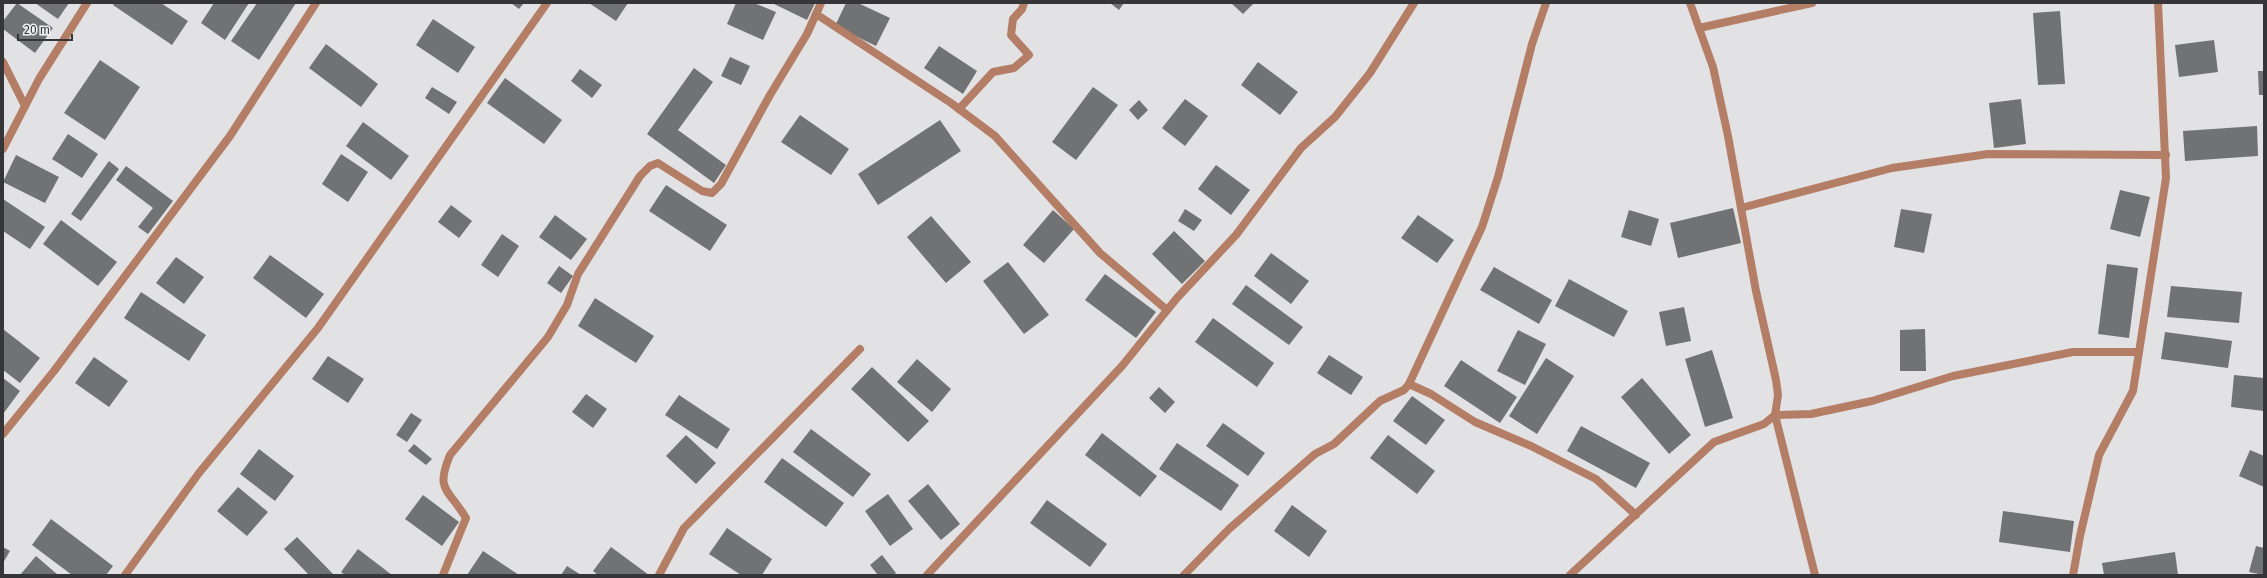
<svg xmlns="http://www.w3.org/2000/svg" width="2267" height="578" font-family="'Fira Sans',sans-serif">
	<rect width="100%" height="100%" fill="#e2e2e5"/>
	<!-- building -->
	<g fill="#717274">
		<polygon points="17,3 53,28 35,53 3,29 3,21"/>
		<polygon points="35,3 69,3 58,19"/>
		<polygon points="114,3 161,3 188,21 172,45 113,5"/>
		<polygon points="214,3 249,3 225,40 201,23"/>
		<polygon points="257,3 296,3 259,60 231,41"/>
		<polygon points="511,3 524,3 519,9"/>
		<polygon points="589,3 628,3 616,21"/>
		<polygon points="736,3 754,3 776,12 763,40 727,24"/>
		<polygon points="772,3 815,3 807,20"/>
		<polygon points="846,3 858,3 890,18 876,46 835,26"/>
		<polygon points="1110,3 1124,3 1119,10"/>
		<polygon points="1231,3 1254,3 1243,14"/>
		<polygon points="2060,11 2065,84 2038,85 2033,13"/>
		<polygon points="433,19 475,47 458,73 416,45"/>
		<polygon points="2214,40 2218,72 2179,77 2175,45"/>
		<polygon points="326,44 378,84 361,107 309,68"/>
		<polygon points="939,46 977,71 963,94 924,68"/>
		<polygon points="730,57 750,66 741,85 721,76"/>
		<polygon points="100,60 140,87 105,140 64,113"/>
		<polygon points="1258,62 1298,92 1280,115 1241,85"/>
		<polygon points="694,68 713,82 678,130 726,165 714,183 647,134"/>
		<polygon points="580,69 602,85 592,98 571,81"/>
		<polygon points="2258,71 2264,71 2264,95 2259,95"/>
		<polygon points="505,78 562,120 544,144 487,103"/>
		<polygon points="432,87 457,102 449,114 425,98"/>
		<polygon points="1093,87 1118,105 1076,160 1052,142"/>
		<polygon points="1185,99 1208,116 1185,146 1162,128"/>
		<polygon points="2021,99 2026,144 1994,148 1989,103"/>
		<polygon points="1139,100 1148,110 1138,120 1129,110"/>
		<polygon points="800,115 849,149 831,175 781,142"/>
		<polygon points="940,120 961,151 878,205 858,174"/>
		<polygon points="363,122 409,156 391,180 346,146"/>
		<polygon points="2257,126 2258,156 2185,161 2183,131"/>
		<polygon points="68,134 98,154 82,178 52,159"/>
		<polygon points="341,154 368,172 348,202 322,184"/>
		<polygon points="16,155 59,177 45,203 3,182"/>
		<polygon points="109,161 119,169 81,221 71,214"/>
		<polygon points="1216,165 1250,190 1231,215 1198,189"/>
		<polygon points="126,166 173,201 148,234 138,227 153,208 116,180"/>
		<polygon points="666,185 727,225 710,251 649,211"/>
		<polygon points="2120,190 2150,197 2140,237 2110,229"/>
		<polygon points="3,199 45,227 30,249 3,231"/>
		<polygon points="451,205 472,221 459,238 438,222"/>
		<polygon points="1733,208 1741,243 1678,258 1670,223"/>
		<polygon points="1185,209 1202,220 1194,231 1178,221"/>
		<polygon points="1901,209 1932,214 1924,253 1894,247"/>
		<polygon points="1053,210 1074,229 1044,263 1023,245"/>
		<polygon points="1629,210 1659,219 1651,246 1621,237"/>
		<polygon points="555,215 587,239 571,260 539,237"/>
		<polygon points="1418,215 1454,240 1437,263 1401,238"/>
		<polygon points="931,216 971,262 946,283 907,237"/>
		<polygon points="61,220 117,262 98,286 43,244"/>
		<polygon points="1174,231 1205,261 1182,284 1152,254"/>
		<polygon points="502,234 519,246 498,277 481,265"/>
		<polygon points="1271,253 1309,281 1291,304 1254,276"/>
		<polygon points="270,255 324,294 306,318 253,278"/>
		<polygon points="176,257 204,277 184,304 156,283"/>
		<polygon points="1008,262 1049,315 1024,334 983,281"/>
		<polygon points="2107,264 2138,268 2129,338 2098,334"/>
		<polygon points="559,266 573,276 561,293 547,283"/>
		<polygon points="1494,267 1552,300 1539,324 1480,290"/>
		<polygon points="1105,274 1156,312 1136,338 1085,300"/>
		<polygon points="1569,279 1628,311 1614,337 1555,306"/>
		<polygon points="1246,285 1303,327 1289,345 1232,304"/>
		<polygon points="2171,286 2242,292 2239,323 2167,317"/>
		<polygon points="141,292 206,335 189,361 124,318"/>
		<polygon points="595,298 654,336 636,363 578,326"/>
		<polygon points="1684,307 1691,341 1666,346 1659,312"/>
		<polygon points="1213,318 1274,363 1257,387 1195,342"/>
		<polygon points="3,329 40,358 20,383 3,370"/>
		<polygon points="1925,329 1926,371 1900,371 1900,330"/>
		<polygon points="1518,330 1546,344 1525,385 1497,371"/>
		<polygon points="2165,332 2232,341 2228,368 2161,359"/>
		<polygon points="1712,350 1733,418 1705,427 1685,359"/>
		<polygon points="1329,355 1363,377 1351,395 1317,373"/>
		<polygon points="328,356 364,379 348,403 312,379"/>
		<polygon points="94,357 128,381 109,407 75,383"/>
		<polygon points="1546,358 1574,376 1537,434 1509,416"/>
		<polygon points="917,359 951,389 932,412 897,382"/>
		<polygon points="1461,360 1517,397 1500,423 1444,386"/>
		<polygon points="872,367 929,421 908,442 851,389"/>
		<polygon points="2234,375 2264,378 2264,411 2231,407"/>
		<polygon points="3,378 20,391 3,414"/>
		<polygon points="1642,378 1691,435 1669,454 1621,397"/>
		<polygon points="1159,387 1175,402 1165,413 1149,398"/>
		<polygon points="586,394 607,409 593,428 572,412"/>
		<polygon points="679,395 730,429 717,449 665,415"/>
		<polygon points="1412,396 1445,420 1426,445 1393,421"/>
		<polygon points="411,413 422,420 407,442 396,435"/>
		<polygon points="1223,423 1265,453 1248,476 1206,446"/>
		<polygon points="1581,426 1650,463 1636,488 1567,451"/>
		<polygon points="811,429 871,474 853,497 793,452"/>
		<polygon points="1102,433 1157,476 1140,497 1085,455"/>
		<polygon points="686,435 716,463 696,484 666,456"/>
		<polygon points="1388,435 1435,471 1417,494 1370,458"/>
		<polygon points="1177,443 1239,485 1221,511 1159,469"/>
		<polygon points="414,444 432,459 426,465 408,451"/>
		<polygon points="259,449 294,476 275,501 240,474"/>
		<polygon points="2250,450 2264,456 2264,487 2239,476"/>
		<polygon points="782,458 844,503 826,527 764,482"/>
		<polygon points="928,484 960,524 941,540 908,501"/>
		<polygon points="238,487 268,512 247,536 217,511"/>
		<polygon points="888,494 913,529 890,546 865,511"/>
		<polygon points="423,495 459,522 442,546 405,519"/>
		<polygon points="1047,500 1107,544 1090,567 1030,523"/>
		<polygon points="1292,505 1327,531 1309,557 1274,531"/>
		<polygon points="2003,511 2074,521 2070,552 1999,542"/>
		<polygon points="51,519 113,566 106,575 72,575 32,545"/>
		<polygon points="727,528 772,559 762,575 741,575 709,554"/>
		<polygon points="297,537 334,575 309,575 284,549"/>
		<polygon points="2256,546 2264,548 2264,575 2249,572"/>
		<polygon points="3,547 10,551 3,563"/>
		<polygon points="611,547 649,575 598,575 593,571"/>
		<polygon points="358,549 392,575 345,575 341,572"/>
		<polygon points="483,551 519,575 467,575"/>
		<polygon points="2175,552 2178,575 2104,575 2102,563"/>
		<polygon points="882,555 896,573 893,575 878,575 870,565"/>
		<polygon points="36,556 58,575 20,575"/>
		<polygon points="567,566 581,575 561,575"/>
	</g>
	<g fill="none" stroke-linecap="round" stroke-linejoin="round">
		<!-- street -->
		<g stroke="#b47d65" stroke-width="8">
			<polyline points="816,14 951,103 995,136 1100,253 1167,310"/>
			<polyline points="1699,28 1812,3"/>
			<polyline points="3,62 25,106"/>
			<polyline points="959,109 993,72 1014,68 1029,55 1011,35 1013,19 1022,9 1024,3"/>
			<polyline points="3,149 39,79 87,3"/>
			<polyline points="1741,208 1892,168 1988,154 2166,155"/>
			<polyline points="1409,384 1431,394 1475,422 1531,446 1596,479 1636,515"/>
			<polyline points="3,434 54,371 230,136 316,3"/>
			<polyline points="125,575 199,473 318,328 547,3"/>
			<path d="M443 575 466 518C448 488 435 491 450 455L548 337 567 305 578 274 640 176 650 166 658 163 702 191 712 193 721 184 770 95 807 34 821 3"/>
			<polyline points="659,575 684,528 860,349"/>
			<polyline points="927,575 1122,366 1177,298 1236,235 1301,148 1335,117 1370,73 1414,3"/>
			<polyline points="1184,575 1229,529 1315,454 1334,444 1380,401 1404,390 1409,384 1482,227 1498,177 1532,44 1546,3"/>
			<polyline points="1570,575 1714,442 1764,424 1775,415 1778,395 1776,380 1756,291 1728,136 1713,67 1690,3"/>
			<polyline points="1815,575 1775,415 1811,414 1872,401 1953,376 2073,352 2139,352 2166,178 2158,3"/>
			<polyline points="2073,575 2080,536 2099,455 2133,391 2139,352"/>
		</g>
	</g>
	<!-- border -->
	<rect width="2267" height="578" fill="none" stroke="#363638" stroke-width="8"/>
	<!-- scale -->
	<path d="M18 34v6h54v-6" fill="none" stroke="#363638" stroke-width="2"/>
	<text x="24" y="34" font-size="12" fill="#363638" stroke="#eff0f2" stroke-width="3" paint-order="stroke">20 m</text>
</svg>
